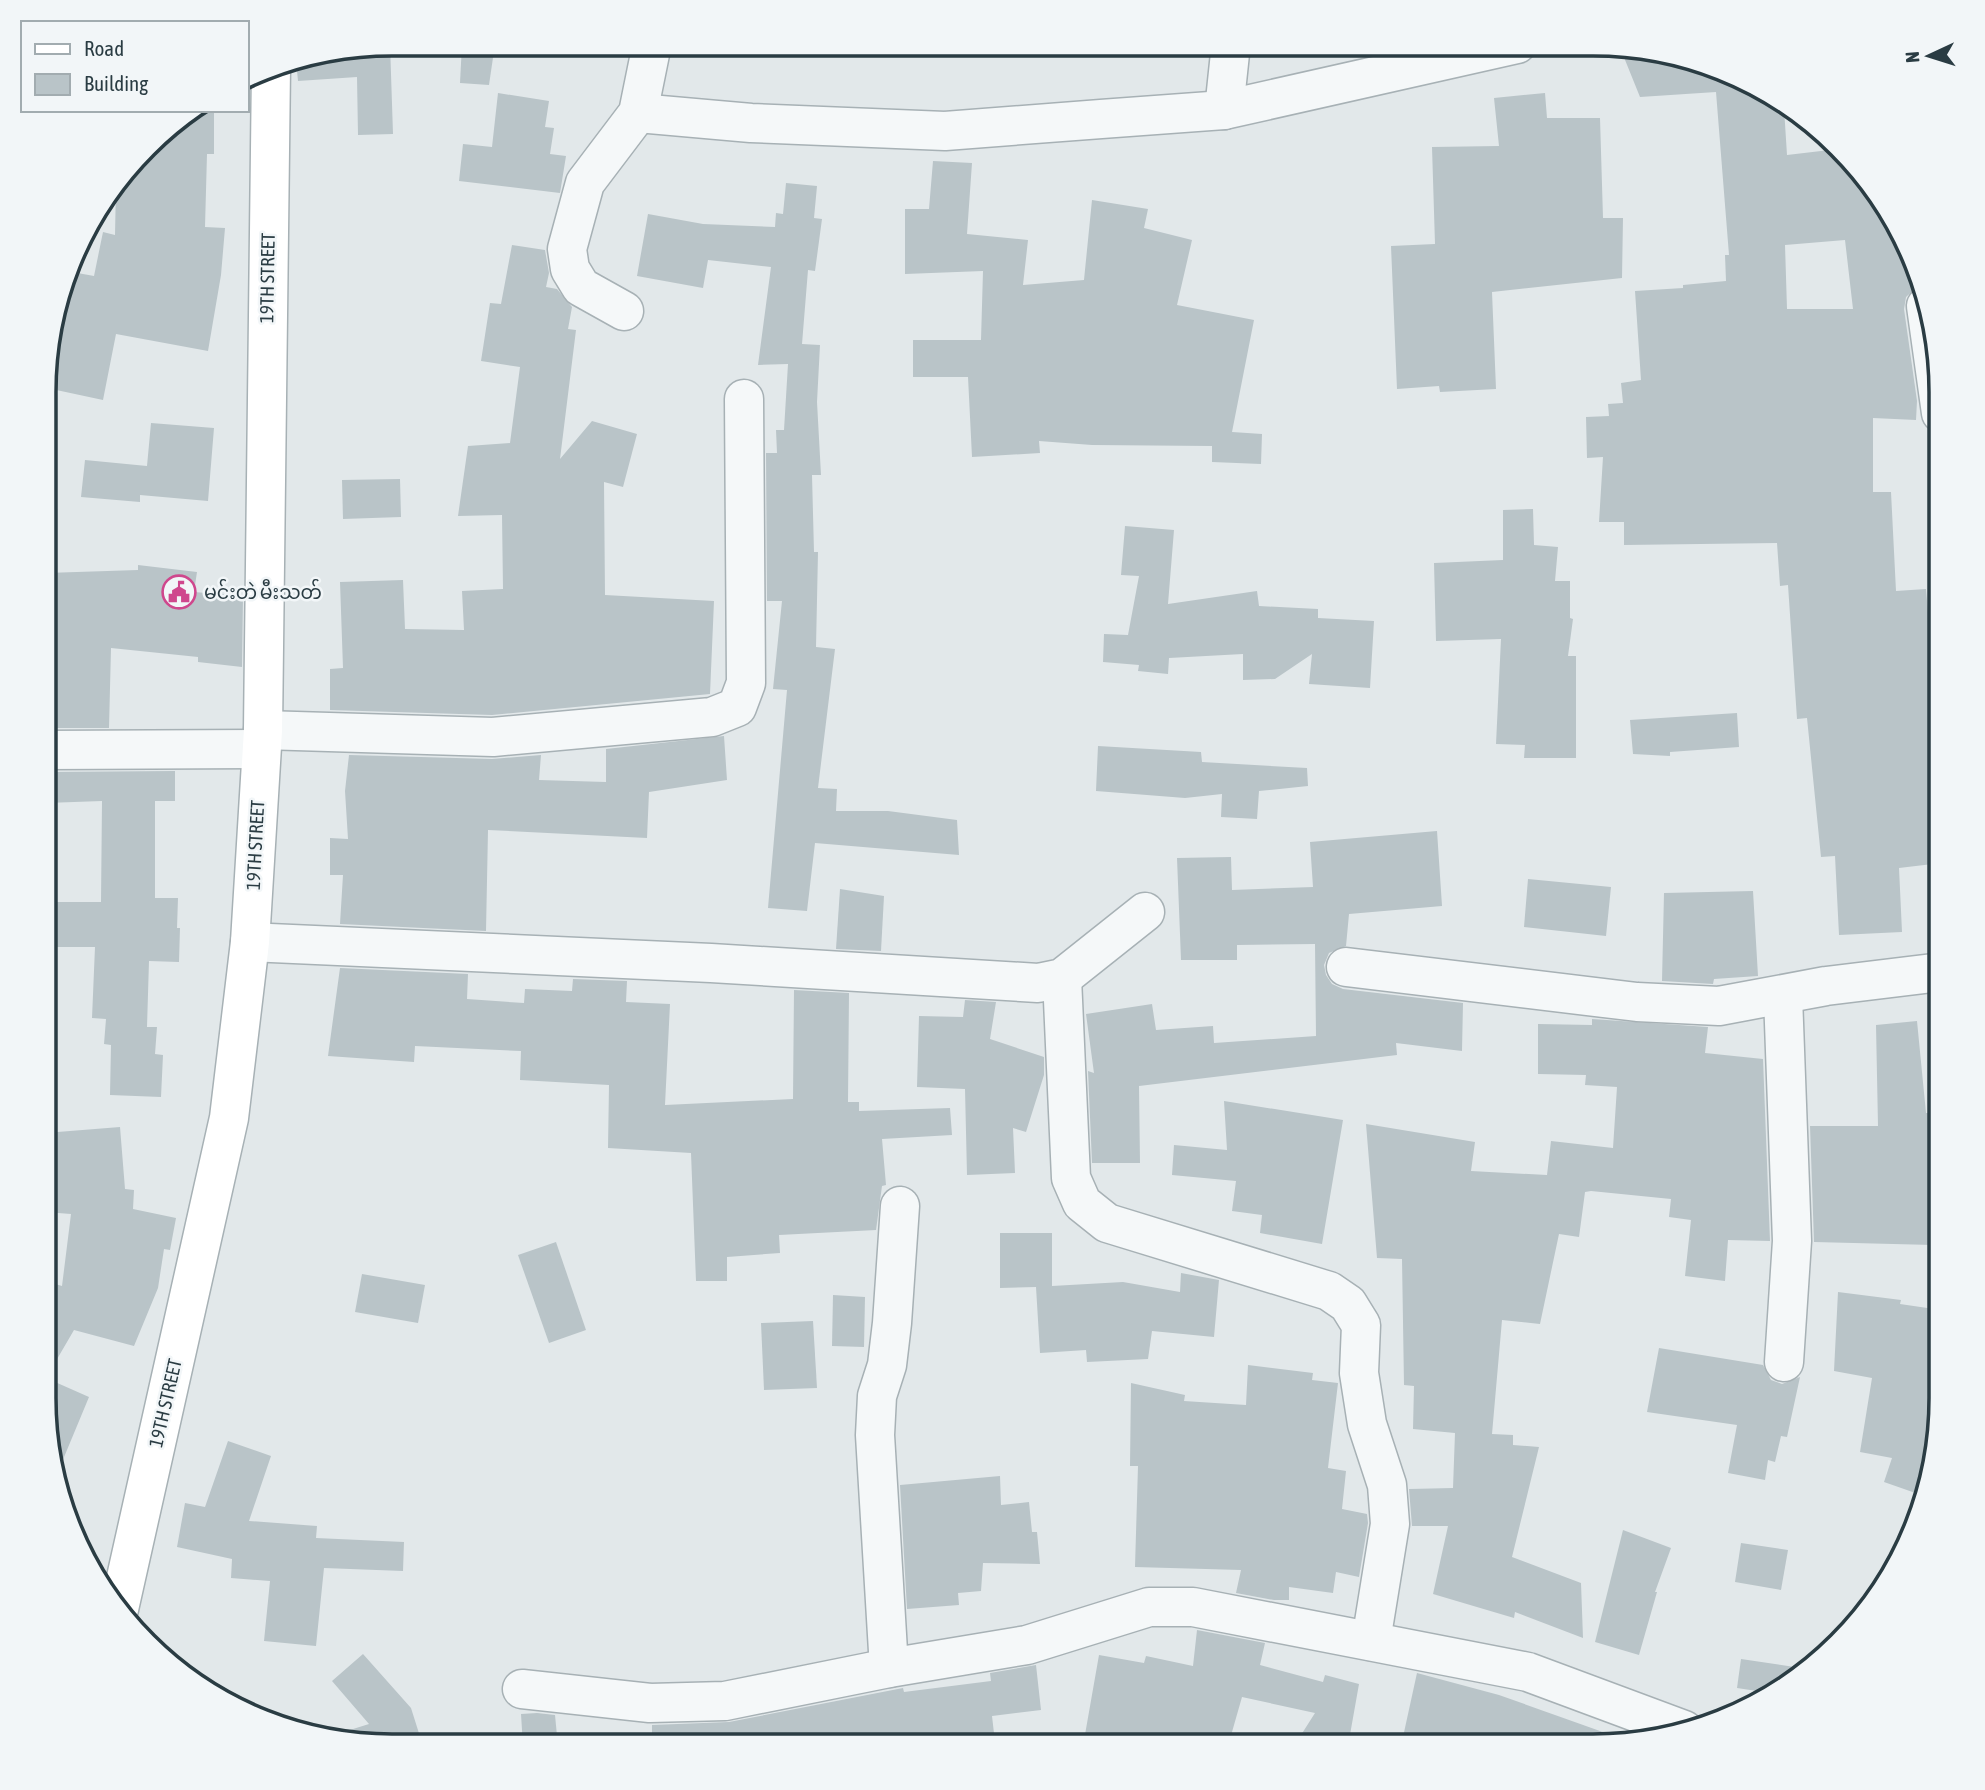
<svg xmlns="http://www.w3.org/2000/svg" width="1985" height="1790" font-family="'Asap Condensed','Noto Sans Myanmar',sans-serif">
	<rect width="100%" height="100%" fill="#e2e8ea"/>
	<!-- building -->
	<g fill="#b9c4c8" fill-rule="evenodd">
		<polygon points="390,44 393,134 358,135 357,77 298,81 296,60"/>
		<polygon points="462,44 495,44 489,85 460,83"/>
		<path d="M1619 45 1747 79 1784 108 1787 155 1838 149 1855 162 1915 258 1918 286 1906 297 1904 309 1917 401 1916 420 1873 418V492H1891L1896 591 1926 589 1934 684 1941 683V863L1899 868 1902 932 1839 935 1835 856 1821 857 1807 718 1797 719 1788 585 1780 586 1777 543 1624 545V522H1599L1603 457 1587 458 1586 417 1609 416 1608 404 1623 403 1621 383 1641 380 1635 291 1683 288V285L1726 281 1725 255H1729L1716 92 1640 97ZM1845 240 1853 309H1787L1785 245Z"/>
		<polygon points="498,93 549,101 545,127 554,128 550,154 566,156 560,193 459,181 463,144 492,147"/>
		<polygon points="1545,93 1547,118 1600,118 1603,218 1623,218 1622,278 1492,292 1496,389 1440,392 1439,386 1397,389 1391,246 1435,244 1432,147 1499,146 1494,98"/>
		<polygon points="196,110 214,110 214,154 207,154 205,227 225,228 221,275 208,351 116,334 103,400 47,388 47,365 58,313 72,272 94,276 103,232 115,235 116,186 163,130"/>
		<polygon points="933,161 972,163 967,234 1028,240 1023,285 1084,280 1092,200 1148,209 1144,228 1192,240 1177,305 1254,320 1232,432 1262,434 1261,464 1212,462 1212,446 1092,445 1039,441 1040,453 972,457 968,377 913,377 913,340 981,340 983,271 905,274 905,209 929,209"/>
		<polygon points="786,183 817,186 814,218 822,219 815,271 808,270 802,344 820,345 817,402 821,475 812,475 814,552 818,552 816,647 835,649 818,788 837,789 836,811 888,811 957,820 959,855 815,843 807,911 768,908 787,690 773,689 782,601 767,601 766,453 777,453 776,430 784,430 788,364 758,365 771,267 708,260 703,288 637,276 648,214 703,224 775,227 776,213 783,214"/>
		<polygon points="512,245 545,250 549,273 546,287 557,289 572,307 568,329 576,330 560,459 592,421 637,434 623,487 604,482 605,595 714,601 710,694 492,715 330,710 330,669 343,668 340,582 403,580 405,629 464,630 462,591 503,589 502,515 458,516 468,446 510,443 520,367 481,361 490,303 501,304"/>
		<polygon points="151,423 214,428 208,501 140,495 140,502 81,497 85,460 147,466"/>
		<polygon points="400,479 401,517 343,519 342,480"/>
		<polygon points="1533,509 1534,545 1558,547 1555,581 1570,581 1570,618 1573,619 1568,656 1576,656 1576,758 1524,758 1525,745 1496,744 1501,639 1436,641 1434,563 1503,560 1503,510"/>
		<polygon points="1125,526 1174,530 1168,604 1257,591 1259,606 1318,609 1318,618 1374,621 1370,688 1309,684 1312,654 1275,679 1243,680 1243,654 1169,658 1168,674 1138,671 1139,665 1103,662 1104,634 1128,635 1139,576 1121,575"/>
		<polygon points="138,565 197,572 194,592 243,596 242,667 198,662 198,657 111,648 109,728 46,728 46,573 138,570"/>
		<polygon points="1737,713 1739,747 1670,752 1670,756 1633,754 1630,720"/>
		<polygon points="724,736 727,780 649,792 647,838 488,830 486,931 340,924 343,875 330,875 330,838 348,839 345,791 349,755 492,759 541,755 539,780 606,782 606,749"/>
		<polygon points="1098,746 1201,752 1202,762 1307,768 1308,786 1259,791 1257,819 1221,817 1222,794 1185,798 1096,791"/>
		<polygon points="175,771 175,801 155,801 155,898 178,898 177,928 180,928 179,962 149,961 147,1027 157,1027 155,1054 163,1055 161,1097 110,1095 111,1045 104,1044 106,1019 92,1018 95,947 46,947 46,902 101,902 102,801 46,803 46,772"/>
		<polygon points="1437,831 1442,906 1349,914 1346,946 1329,953 1324,965 1326,975 1332,984 1343,989 1463,1003 1462,1051 1396,1043 1397,1055 1139,1086 1140,1163 1092,1163 1088,1071 1094,1073 1086,1014 1152,1004 1156,1030 1213,1026 1214,1043 1316,1036 1315,944 1237,945 1237,960 1181,960 1177,858 1231,857 1232,890 1313,887 1310,842"/>
		<polygon points="1528,879 1611,887 1606,936 1524,927"/>
		<polygon points="840,889 884,896 881,951 836,949"/>
		<polygon points="1753,891 1758,976 1714,979 1713,984 1662,981 1664,893"/>
		<polygon points="340,968 468,974 467,999 524,1003 525,989 572,991 573,979 627,981 626,1002 670,1004 665,1105 793,1099 794,990 849,993 848,1102 859,1102 859,1111 950,1108 952,1135 882,1139 886,1185 882,1186 876,1230 779,1235 780,1253 727,1257 727,1281 696,1281 691,1153 608,1148 609,1085 520,1080 521,1051 415,1046 414,1062 328,1056"/>
		<polygon points="965,1000 996,1002 990,1039 1044,1057 1044,1075 1026,1132 1013,1128 1015,1173 967,1175 965,1089 917,1087 919,1016 963,1017"/>
		<polygon points="1592,1019 1708,1027 1705,1053 1763,1059 1770,1241 1728,1240 1725,1281 1685,1276 1691,1220 1669,1217 1671,1199 1591,1191 1585,1192 1579,1237 1559,1234 1540,1324 1502,1320 1492,1434 1513,1435 1513,1445 1539,1447 1512,1557 1581,1583 1583,1638 1515,1612 1514,1618 1433,1594 1448,1526 1412,1526 1409,1489 1453,1488 1455,1433 1413,1429 1414,1386 1404,1385 1402,1259 1377,1258 1366,1124 1475,1142 1471,1171 1547,1175 1551,1141 1613,1148 1617,1087 1585,1085 1586,1075 1538,1074 1538,1024 1592,1025"/>
		<polygon points="1917,1021 1926,1113 1935,1113 1933,1245 1814,1242 1810,1126 1878,1126 1876,1025"/>
		<polygon points="1224,1101 1343,1120 1322,1244 1260,1233 1262,1215 1232,1211 1236,1181 1172,1175 1174,1145 1227,1150"/>
		<polygon points="120,1127 125,1189 134,1190 133,1209 176,1218 170,1250 164,1249 158,1288 134,1346 74,1330 46,1378 89,1397 57,1474 44,1421 45,1281 62,1286 71,1214 45,1212 45,1133"/>
		<polygon points="1000,1233 1052,1233 1052,1286 1123,1282 1180,1292 1181,1273 1219,1280 1214,1337 1152,1331 1148,1359 1087,1362 1086,1350 1040,1353 1036,1287 1000,1288"/>
		<polygon points="556,1242 586,1330 549,1343 518,1255"/>
		<polygon points="362,1274 425,1285 418,1323 355,1312"/>
		<polygon points="1838,1292 1901,1300 1900,1304 1941,1310 1941,1399 1934,1467 1924,1496 1884,1482 1892,1458 1860,1452 1872,1378 1834,1371"/>
		<polygon points="833,1295 865,1297 864,1347 832,1346"/>
		<polygon points="813,1321 817,1388 764,1390 761,1323"/>
		<polygon points="1659,1348 1763,1365 1771,1380 1782,1384 1800,1377 1787,1437 1781,1436 1775,1462 1768,1460 1765,1480 1728,1473 1737,1425 1647,1412"/>
		<polygon points="1248,1365 1313,1373 1312,1380 1338,1383 1328,1468 1346,1471 1342,1509 1367,1514 1368,1523 1359,1577 1336,1572 1333,1593 1289,1587 1289,1600 1274,1600 1236,1593 1241,1570 1135,1567 1138,1466 1130,1466 1131,1383 1185,1395 1184,1401 1246,1405"/>
		<polygon points="228,1441 271,1456 249,1521 317,1526 316,1538 404,1542 403,1571 324,1568 316,1646 264,1641 270,1581 231,1578 232,1559 177,1547 185,1503 205,1507"/>
		<polygon points="1000,1476 1001,1505 1029,1502 1032,1532 1037,1532 1040,1564 983,1563 981,1591 958,1593 959,1605 907,1609 900,1485"/>
		<polygon points="1623,1530 1671,1548 1655,1592 1657,1592 1639,1655 1595,1642"/>
		<polygon points="1741,1543 1788,1550 1781,1590 1735,1582"/>
		<polygon points="1197,1630 1265,1643 1260,1665 1323,1682 1325,1675 1359,1684 1348,1746 1294,1746 1315,1713 1242,1697 1228,1746 1083,1746 1099,1655 1144,1663 1146,1656 1193,1666"/>
		<polygon points="363,1654 411,1708 423,1746 321,1739 369,1724 332,1681"/>
		<polygon points="1741,1659 1808,1669 1770,1693 1737,1688"/>
		<polygon points="1036,1665 1041,1710 992,1716 995,1742 933,1746 933,1739 879,1746 652,1746 652,1725 729,1722 903,1688 904,1692 991,1681 990,1673"/>
		<polygon points="1417,1673 1499,1695 1631,1742 1616,1746 1401,1746"/>
		<polygon points="537,1713 555,1715 558,1746 523,1746 521,1714"/>
	</g>
	<g fill="none" stroke-linecap="round" stroke-linejoin="round">
		<defs>
			<g id="street">
				<polyline points="1224,110 1231,44"/>
				<polyline points="638,113 751,123 945,131 1101,119 1224,110 1517,44"/>
				<polyline points="1926,306 1941,413"/>
				<polyline points="624,311 581,287 570,269 567,249 585,183 638,113 652,44"/>
				<polyline points="263,730 493,737 712,717 737,707 746,683 744,399"/>
				<polyline points="46,750 261,749"/>
				<polyline points="250,942 711,963 1038,983 1062,978 1145,912"/>
				<polyline points="1346,967 1637,1002 1719,1006 1826,986 1941,972"/>
				<polyline points="1062,978 1071,1178 1082,1203 1107,1223 1329,1291 1348,1304 1361,1325 1359,1373 1367,1424 1387,1485 1390,1524 1371,1641"/>
				<polyline points="1783,996 1792,1241 1784,1362"/>
				<polyline points="889,1668 875,1435 877,1396 887,1365 892,1323 900,1206"/>
				<polyline points="522,1689 650,1703 725,1701 889,1668 1027,1645 1149,1607 1193,1607 1528,1672 1684,1730"/>
			</g>
			<polyline id="secondary" points="119,1609 229,1118 250,942 263,730 271,67"/>
		</defs>
		<!-- street casing -->
		<use href="#street" stroke="#a7b1b5" stroke-width="41"/>
		<!-- secondary casing -->
		<use href="#secondary" stroke="#a7b1b5" stroke-width="41"/>
		<!-- street -->
		<use href="#street" stroke="#f5f8f9" stroke-width="38"/>
		<!-- secondary -->
		<use href="#secondary" stroke="#fff" stroke-width="38"/>
	</g>
	<!-- icons -->
	<defs>
		<symbol id="civic-ring" viewBox="-11 -11 22 22"><circle r="9.5" fill="#f2f6f8" stroke="#cf478d" stroke-width="1.5"/><path d="M-.6-6.5H3V-4.5H.6V-3L4-1V1h2V6H-6V1h2V-1L-.6-3ZM-1.2 2.5V6h2.4V2.5Z" fill="#cf478d"/></symbol>
	</defs>
	<g fill-rule="evenodd">
		<use href="#civic-ring" x="160" y="573" width="38" height="38"/>
	</g>
	<g text-anchor="middle" dominant-baseline="central" stroke-width="5" stroke-linejoin="round" paint-order="stroke">
		<!-- street labels -->
		<g font-size="19" fill="#2a3c43" stroke="#f2f6f8">
			<text transform="translate(267 278) rotate(-89)">19TH STREET</text>
			<text transform="translate(255 845) rotate(-87)">19TH STREET</text>
			<text transform="translate(165 1403) rotate(-77)">19TH STREET</text>
		</g>
		<!-- poi labels -->
		<g font-size="19" fill="#2a3c43" stroke="#f2f6f8" text-anchor="start">
			<text x="204" y="592">မင်းတဲ မီးသတ်</text>
		</g>
	</g>
	<!-- crop -->
	<path d="M0 0H1985V1790H0ZM392 56H1593A336 336 0 0 1 1929 392V1398A336 336 0 0 1 1593 1734H392A336 336 0 0 1 56 1398V392A336 336 0 0 1 392 56Z" fill="#f2f6f8" fill-rule="evenodd"/>
	<path fill="none" stroke="#2a3c43" stroke-width="3.5" d="M392 56H1593A336 336 0 0 1 1929 392V1398A336 336 0 0 1 1593 1734H392A336 336 0 0 1 56 1398V392A336 336 0 0 1 392 56Z"/>
	<!-- legend -->
	<rect x="21" y="21" width="228" height="91" fill="#f2f6f8" stroke="#a2acb0" stroke-width="2"/>
	<rect x="35" y="44" width="35" height="10" fill="#ffffff" stroke="#a2acb0" stroke-width="2"/>
	<text x="84" y="56" font-size="21" fill="#2a3c43">Road</text>
	<rect x="35" y="74" width="35" height="21" fill="#b9c4c8" stroke="#a2acb0" stroke-width="2"/>
	<text x="84" y="91" font-size="21" fill="#2a3c43">Building</text>
	<!-- north arrow -->
	<g transform="translate(1929 56) rotate(266)" stroke="#f2f6f8" stroke-width="5" paint-order="stroke">
	<path d="M0-5L12 26L0 18L-12 26Z" fill="#2a3c43"/>
	<text y="-10" font-size="19" font-weight="bold" text-anchor="middle" fill="#2a3c43">N</text>
	</g>
</svg>
